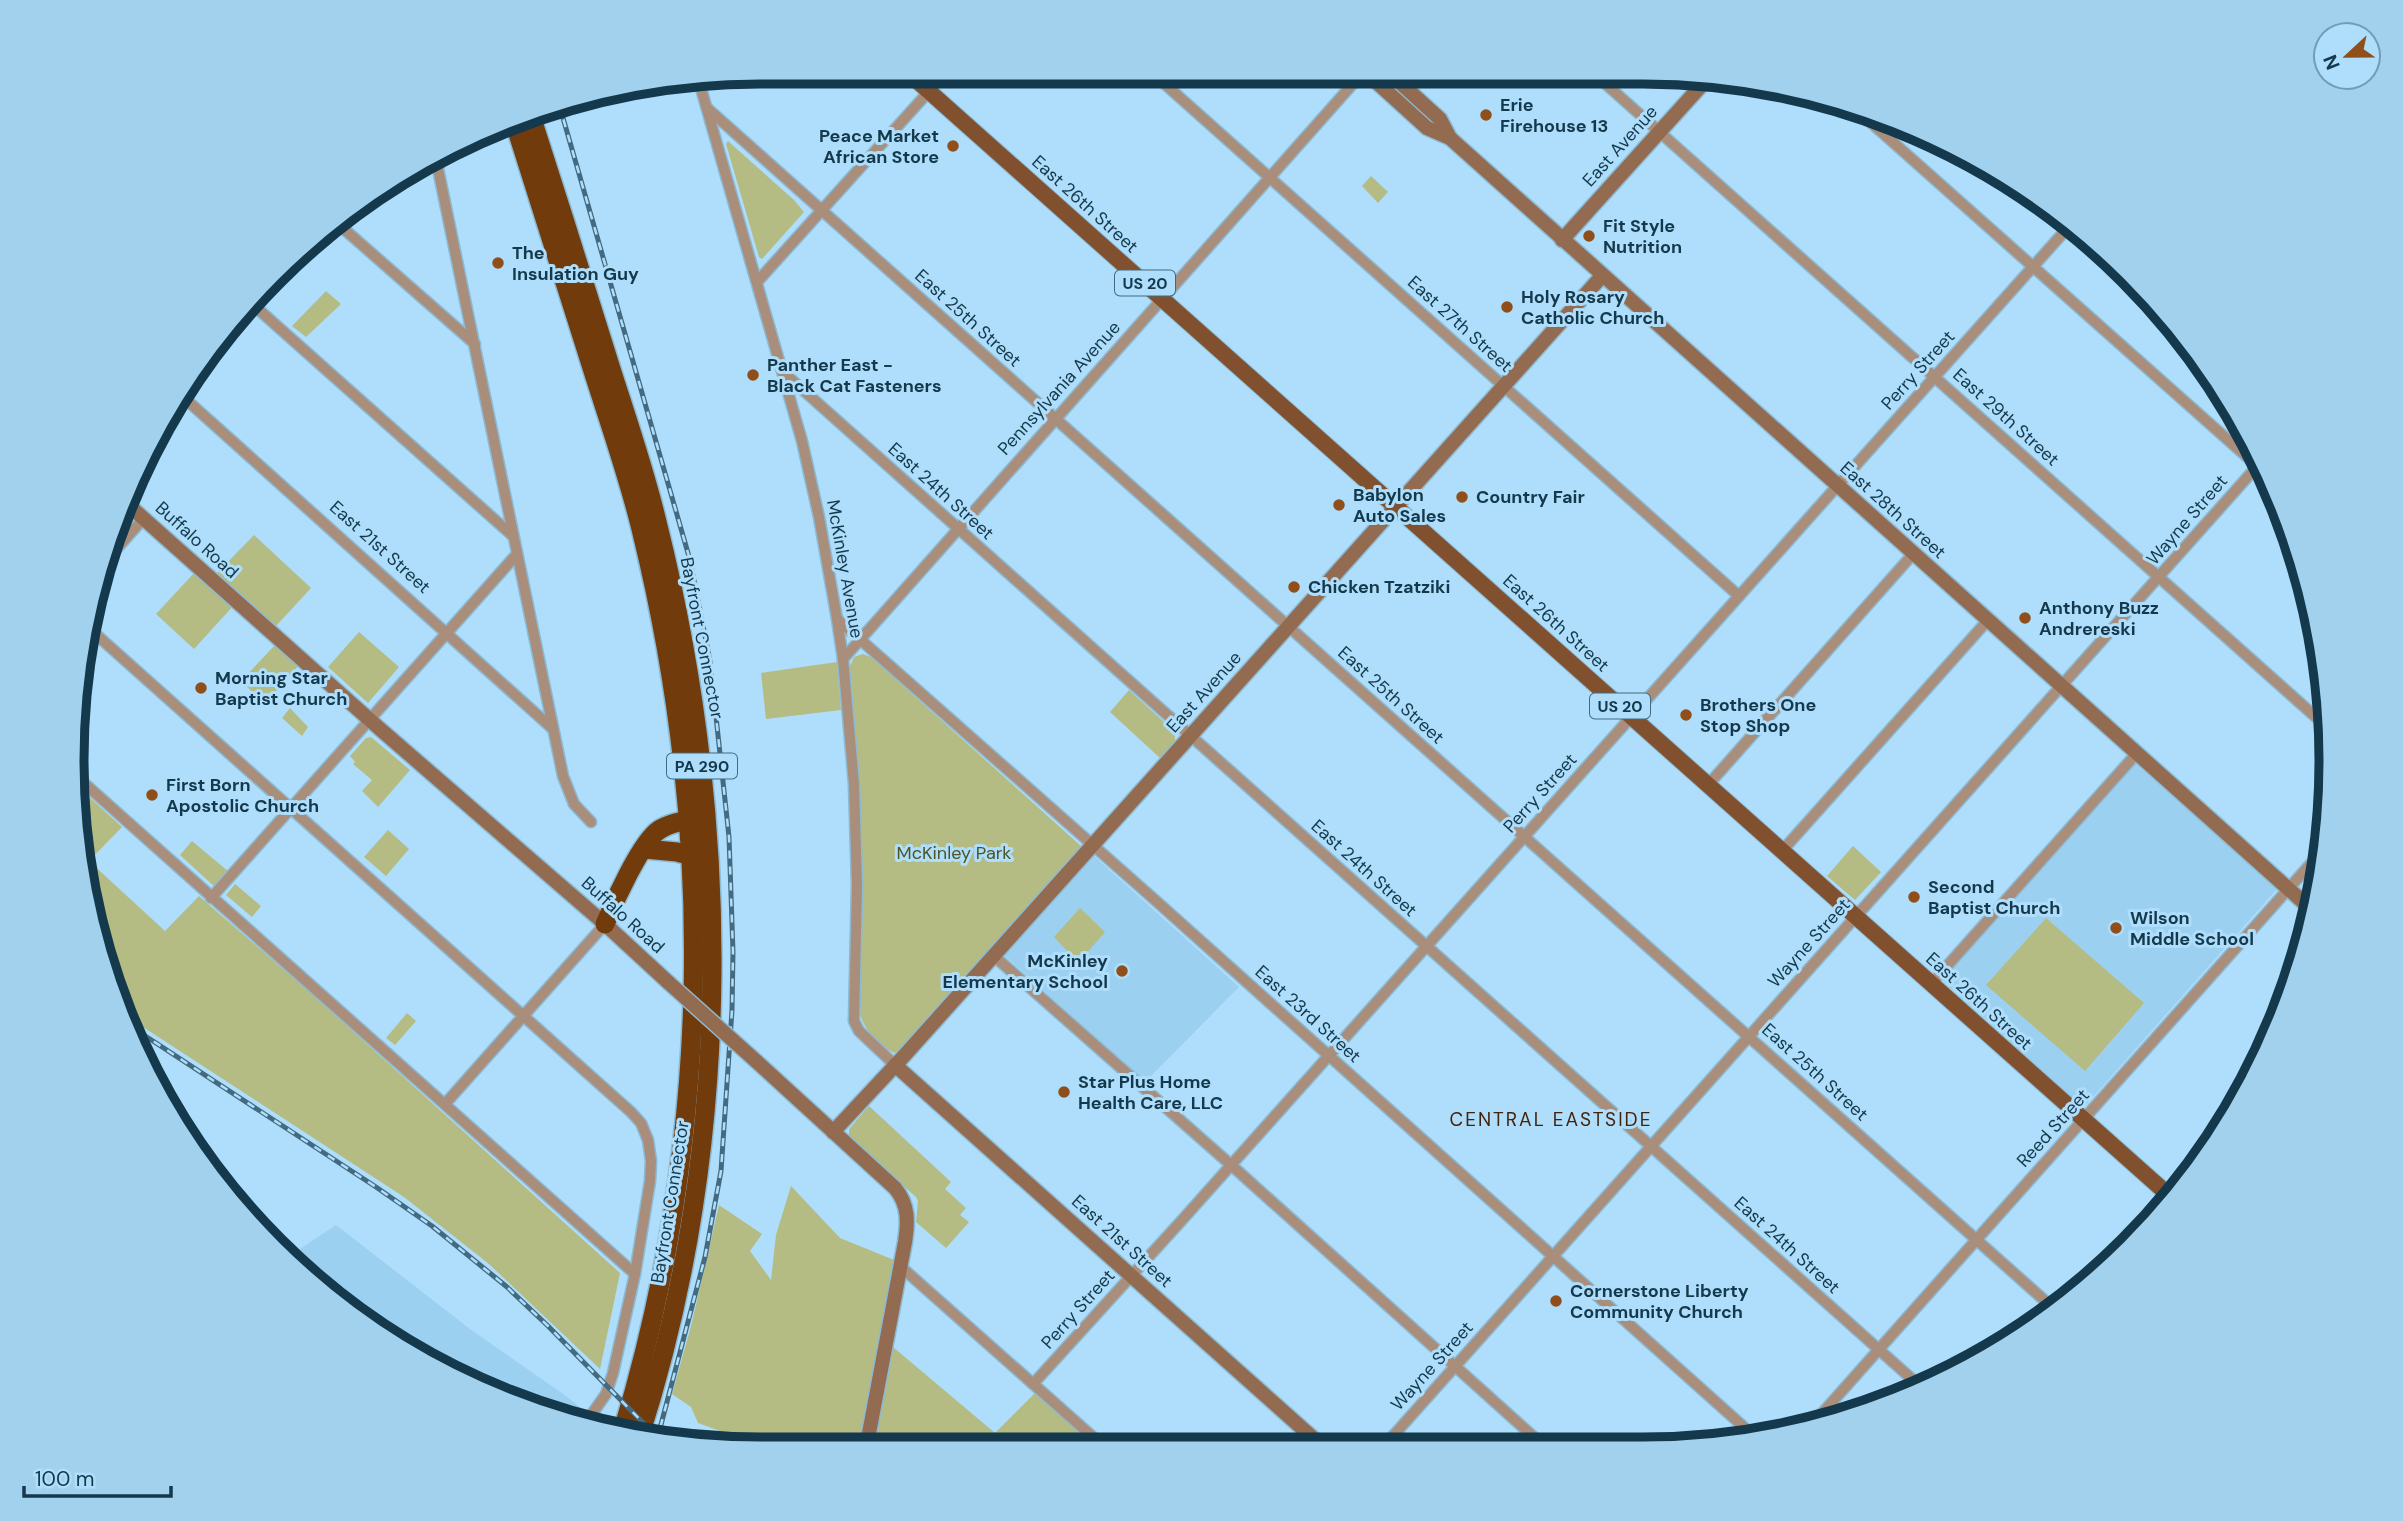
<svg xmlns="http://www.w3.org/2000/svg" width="2403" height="1521" font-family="'DM Sans',sans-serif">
	<rect width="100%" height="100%" fill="#aedefb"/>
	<!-- built -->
	<g fill="#9cd0f0">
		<polygon points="2135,763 2277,889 2086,1105 2081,1106 1942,980"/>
		<polygon points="1093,855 1239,987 1145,1082 1004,955"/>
		<polygon points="336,1225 470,1329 566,1396 582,1409 582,1413 577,1418 497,1397 341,1307 288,1257"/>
	</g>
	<!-- green -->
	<g fill="#b4bc84">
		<polygon points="728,141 794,200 804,212 762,259 759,257 726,144"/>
		<polygon points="1371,176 1388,192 1378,203 1362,186"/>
		<polygon points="289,261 295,267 264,301 256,294 274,273"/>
		<polygon points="326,291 341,304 306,337 292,326"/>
		<polygon points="122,507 131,516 131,521 106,550"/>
		<polygon points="254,535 311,588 276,626 217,573"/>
		<polygon points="195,572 234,605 194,649 156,614"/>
		<polygon points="359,632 399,667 368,703 328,667"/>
		<polygon points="276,644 299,665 265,704 241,681"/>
		<path d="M863 654 871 657 1082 847 901 1050 894 1053C878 1045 863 1029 859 1011 864 896 862 782 849 668L854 657Z"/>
		<polygon points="837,662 841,710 766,719 761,673"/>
		<polygon points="1129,690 1175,732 1175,742 1160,758 1110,712"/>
		<polygon points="290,708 308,727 302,736 282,718"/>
		<polygon points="371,737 410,770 378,807 362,791 372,780 353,764 355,762 350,756 366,738"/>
		<polygon points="75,784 122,827 89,861 165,931 199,896 304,987 620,1273 600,1369 489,1264 404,1197 123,1014 95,939 78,850"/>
		<polygon points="388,830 409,849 386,876 364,857"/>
		<polygon points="192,841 229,872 216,888 180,855"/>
		<polygon points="1853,846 1881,872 1855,900 1827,876"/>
		<polygon points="235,884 261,906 252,917 226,895"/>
		<polygon points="1080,908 1105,932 1072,970 1061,959 1067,951 1054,937"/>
		<polygon points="2046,918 2144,1003 2085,1071 1986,985"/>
		<polygon points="407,1013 416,1021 395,1045 386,1038"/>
		<polygon points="869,1106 951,1182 945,1189 966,1208 960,1215 969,1222 946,1248 916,1222 918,1201 916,1197 849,1138 849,1129"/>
		<polygon points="791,1186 840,1238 894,1260 860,1444 756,1444 698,1423 691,1407 672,1394 691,1326 719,1205 762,1234 750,1251 771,1280 776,1235"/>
		<polygon points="893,1347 995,1433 1036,1392 1094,1445 874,1444"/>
	</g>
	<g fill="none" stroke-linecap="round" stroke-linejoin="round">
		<defs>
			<g id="street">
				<polyline points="698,78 802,441 819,517 837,619 843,659 854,784 857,885 854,1021 859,1031 895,1065"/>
				<polyline points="1158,78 1739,596"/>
				<polyline points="1599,78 2327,727"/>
				<polyline points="707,108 2053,1308"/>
				<polyline points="1859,112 2264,472"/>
				<polyline points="436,159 563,776 574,804 591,822"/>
				<polyline points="336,222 475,344"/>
				<polyline points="757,282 941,78"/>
				<polyline points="249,301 513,536"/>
				<polyline points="784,373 1922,1388"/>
				<polyline points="181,395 553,729"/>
				<polyline points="104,563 144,518"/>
				<polyline points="837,619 1155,900 1755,1437"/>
				<polyline points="90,629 631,1112 641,1123 648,1140 651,1161 650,1181 635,1274 613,1373 606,1394 587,1421"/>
				<polyline points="843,659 1358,78"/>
				<polyline points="75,775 635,1274"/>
				<polyline points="1708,785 1913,554"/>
				<polyline points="1782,851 1988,620"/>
				<polyline points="211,898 517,554"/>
				<polyline points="994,956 1239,1172 1545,1447"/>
				<polyline points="1931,984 2137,753"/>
				<polyline points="445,1104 605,924"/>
				<polyline points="900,1266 1102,1445"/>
				<polyline points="1033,1384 1183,1219 2072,223"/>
				<polyline points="1809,1428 2322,851"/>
				<polyline points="1384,1446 2260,463"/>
			</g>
			<g id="secondary">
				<polyline points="1372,78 1427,128 1450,138 2312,910"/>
				<polyline points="1395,78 1440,119 1450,138"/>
				<polyline points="1562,240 1708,78"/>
				<polyline points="124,501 380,729 605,924 669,983"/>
				<path d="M756 1061 895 1188C909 1205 908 1222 905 1242L867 1444"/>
				<polyline points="895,1065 1322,1446"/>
				<polyline points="833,1132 903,1057 1602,276"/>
			</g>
			<polyline id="primary" points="914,78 2172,1198"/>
			<g id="highway">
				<path d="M530 113C558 199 585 286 612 372 628 422 645 471 657 522 732 821 734 1140 640 1435"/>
				<path d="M514 121C540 204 567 288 593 371 610 425 629 478 642 533 715 832 712 1135 623 1430"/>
				<polyline points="645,849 677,852 692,856"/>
				<path d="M605 924C614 902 641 842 659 830 671 822 687 820 701 819"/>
			</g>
		</defs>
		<!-- street casing -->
		<use href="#street" stroke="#8cbad4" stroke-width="13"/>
		<!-- secondary casing -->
		<use href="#secondary" stroke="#8cbad4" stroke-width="17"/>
		<!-- primary casing -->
		<use href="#primary" stroke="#8cbad4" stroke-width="18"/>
		<!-- highway casing -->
		<use href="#highway" stroke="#8cbad4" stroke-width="22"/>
		<!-- street -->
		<use href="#street" stroke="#aa8e7c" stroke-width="10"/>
		<!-- secondary -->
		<use href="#secondary" stroke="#936b50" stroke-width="14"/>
		<!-- primary -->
		<use href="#primary" stroke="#81512f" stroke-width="16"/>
		<!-- highway -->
		<use href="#highway" stroke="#713b0b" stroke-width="19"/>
		<defs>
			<g id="rail">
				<polyline points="559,104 690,560 710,661 729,837 733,952 732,1010 721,1171 705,1257 657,1440"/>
				<polyline points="127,1024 376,1187 432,1226 507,1287 548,1326 661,1441"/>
			</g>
		</defs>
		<!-- rail casing -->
		<use href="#rail" stroke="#436a80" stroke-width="5"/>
		<!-- rail -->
		<use href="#rail" stroke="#aedefb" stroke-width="2.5" stroke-dasharray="8" stroke-linecap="butt"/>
		<defs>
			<polyline id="secondary-bridge" points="669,983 756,1061"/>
		</defs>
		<!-- secondary-bridge casing -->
		<use href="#secondary-bridge" stroke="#8cbad4" stroke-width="17" stroke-linecap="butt"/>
		<!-- secondary-bridge -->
		<use href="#secondary-bridge" stroke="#936b50" stroke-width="14"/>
	</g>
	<!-- markers -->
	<g fill="#904f1a" stroke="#aedefb" stroke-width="2.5">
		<circle cx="1486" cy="115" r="7"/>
		<circle cx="953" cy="146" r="7"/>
		<circle cx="1589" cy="236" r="7"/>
		<circle cx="498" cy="263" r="7"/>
		<circle cx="1507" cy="307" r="7"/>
		<circle cx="753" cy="375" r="7"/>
		<circle cx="1462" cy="497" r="7"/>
		<circle cx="1339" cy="505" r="7"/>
		<circle cx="1294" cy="587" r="7"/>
		<circle cx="2025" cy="618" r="7"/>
		<circle cx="201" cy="688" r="7"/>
		<circle cx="1686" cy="715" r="7"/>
		<circle cx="152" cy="795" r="7"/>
		<circle cx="1914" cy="897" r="7"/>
		<circle cx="2116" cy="928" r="7"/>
		<circle cx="1122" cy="971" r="7"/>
		<circle cx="1064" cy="1092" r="7"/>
		<circle cx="1556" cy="1301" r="7"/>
	</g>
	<g text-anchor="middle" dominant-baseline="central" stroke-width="6" stroke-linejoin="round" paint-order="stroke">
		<!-- shield labels -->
		<g fill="#aedefb" stroke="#436a80" stroke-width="2">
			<rect x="1115" y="270.5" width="60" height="25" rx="5"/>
			<rect x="1590" y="693.5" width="60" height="25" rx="5"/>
			<rect x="667" y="753.5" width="70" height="25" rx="5"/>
		</g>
		<g font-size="16" font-weight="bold" fill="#15394c">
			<text x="1145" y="283">US 20</text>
			<text x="1620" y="706">US 20</text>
			<text x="702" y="766">PA 290</text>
		</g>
		<!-- poi labels -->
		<g font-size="18" font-weight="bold" fill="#15394c" stroke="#aedefb" text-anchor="start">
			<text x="1500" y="105">Erie<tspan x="1500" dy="21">Firehouse 13</tspan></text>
			<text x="939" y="136" text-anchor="end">Peace Market<tspan x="939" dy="21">African Store</tspan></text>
			<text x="1603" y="226">Fit Style<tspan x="1603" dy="21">Nutrition</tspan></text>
			<text x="512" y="253">The<tspan x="512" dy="21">Insulation Guy</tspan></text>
			<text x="1521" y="297">Holy Rosary<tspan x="1521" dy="21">Catholic Church</tspan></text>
			<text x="767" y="365">Panther East -<tspan x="767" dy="21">Black Cat Fasteners</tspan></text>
			<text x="1353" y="495">Babylon<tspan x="1353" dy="21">Auto Sales</tspan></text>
			<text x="1476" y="497">Country Fair</text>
			<text x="1308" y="587">Chicken Tzatziki</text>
			<text x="2039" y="608">Anthony Buzz<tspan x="2039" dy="21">Andrereski</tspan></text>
			<text x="215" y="678">Morning Star<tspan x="215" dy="21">Baptist Church</tspan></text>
			<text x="1700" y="705">Brothers One<tspan x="1700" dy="21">Stop Shop</tspan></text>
			<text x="166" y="785">First Born<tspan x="166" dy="21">Apostolic Church</tspan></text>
			<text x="1928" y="887">Second<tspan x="1928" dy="21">Baptist Church</tspan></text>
			<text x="2130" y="918">Wilson<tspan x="2130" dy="21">Middle School</tspan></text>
			<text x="1108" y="961" text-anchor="end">McKinley<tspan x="1108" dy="21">Elementary School</tspan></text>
			<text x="1078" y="1082">Star Plus Home<tspan x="1078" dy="21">Health Care, LLC</tspan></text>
			<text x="1570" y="1291">Cornerstone Liberty<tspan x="1570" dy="21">Community Church</tspan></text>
		</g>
		<!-- street labels -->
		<g font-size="18" fill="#15394c" stroke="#aedefb">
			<text transform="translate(1620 146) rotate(-48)">East Avenue</text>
			<text transform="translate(1085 204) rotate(42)">East 26th Street</text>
			<text transform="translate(968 318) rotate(42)">East 25th Street</text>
			<text transform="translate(1460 324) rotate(42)">East 27th Street</text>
			<text transform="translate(1918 370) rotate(-48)">Perry Street</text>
			<text transform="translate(1059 388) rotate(-48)">Pennsylvania Avenue</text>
			<text transform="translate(2006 417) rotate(42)">East 29th Street</text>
			<text transform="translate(941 491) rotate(42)">East 24th Street</text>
			<text transform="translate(1893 510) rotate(42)">East 28th Street</text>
			<text transform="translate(2187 520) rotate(-49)">Wayne Street</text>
			<text transform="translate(197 540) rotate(42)">Buffalo Road</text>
			<text transform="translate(380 547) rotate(42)">East 21st Street</text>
			<text transform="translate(845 569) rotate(80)">McKinley Avenue</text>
			<text transform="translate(1556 623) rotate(42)">East 26th Street</text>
			<text transform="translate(702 638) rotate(79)">Bayfront Connector</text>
			<text transform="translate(1204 692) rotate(-48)">East Avenue</text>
			<text transform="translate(1391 695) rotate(42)">East 25th Street</text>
			<text transform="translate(1540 793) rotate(-48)">Perry Street</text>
			<text transform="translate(1364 868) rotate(42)">East 24th Street</text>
			<text transform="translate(623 915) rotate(42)">Buffalo Road</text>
			<text transform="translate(1809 943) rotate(-48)">Wayne Street</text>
			<text transform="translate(1979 1001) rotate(42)">East 26th Street</text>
			<text transform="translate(1308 1014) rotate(42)">East 23rd Street</text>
			<text transform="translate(1815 1072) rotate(42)">East 25th Street</text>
			<text transform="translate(2053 1128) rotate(-48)">Reed Street</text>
			<text transform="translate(670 1202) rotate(-81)">Bayfront Connector</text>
			<text transform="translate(1122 1241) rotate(42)">East 21st Street</text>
			<text transform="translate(1787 1245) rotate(42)">East 24th Street</text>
			<text transform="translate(1078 1309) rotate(-48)">Perry Street</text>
			<text transform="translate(1432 1366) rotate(-48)">Wayne Street</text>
		</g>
		<!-- park labels -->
		<g font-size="18" fill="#4d541f" stroke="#aedefb">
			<text x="954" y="853">McKinley Park</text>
		</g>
		<!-- neighbourhood labels -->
		<g font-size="19" letter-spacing="2" fill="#43230b" stroke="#aedefb">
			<text x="1551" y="1119">CENTRAL EASTSIDE</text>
		</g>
	</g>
	<!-- crop -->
	<path d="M0 0H2403V1521H0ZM760 84H1643A676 676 0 0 1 2319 760V761A676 676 0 0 1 1643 1437H760A676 676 0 0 1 84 761V760A676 676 0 0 1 760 84Z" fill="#a2d1ed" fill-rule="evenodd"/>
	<path fill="none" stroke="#15394c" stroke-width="9" d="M760 84H1643A676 676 0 0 1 2319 760V761A676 676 0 0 1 1643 1437H760A676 676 0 0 1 84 761V760A676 676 0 0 1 760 84Z"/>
	<!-- north arrow -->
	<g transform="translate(2347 56) rotate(248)"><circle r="33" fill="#aedefb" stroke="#719cb5" stroke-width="2"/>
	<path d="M0-5L12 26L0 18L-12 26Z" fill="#904f1a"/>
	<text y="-10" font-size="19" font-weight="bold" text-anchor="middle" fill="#15394c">N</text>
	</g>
	<!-- scale -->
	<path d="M24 1486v10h147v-10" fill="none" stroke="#15394c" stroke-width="3.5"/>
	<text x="35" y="1486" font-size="21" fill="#15394c" stroke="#aedefb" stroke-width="5" paint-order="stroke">100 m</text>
</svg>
